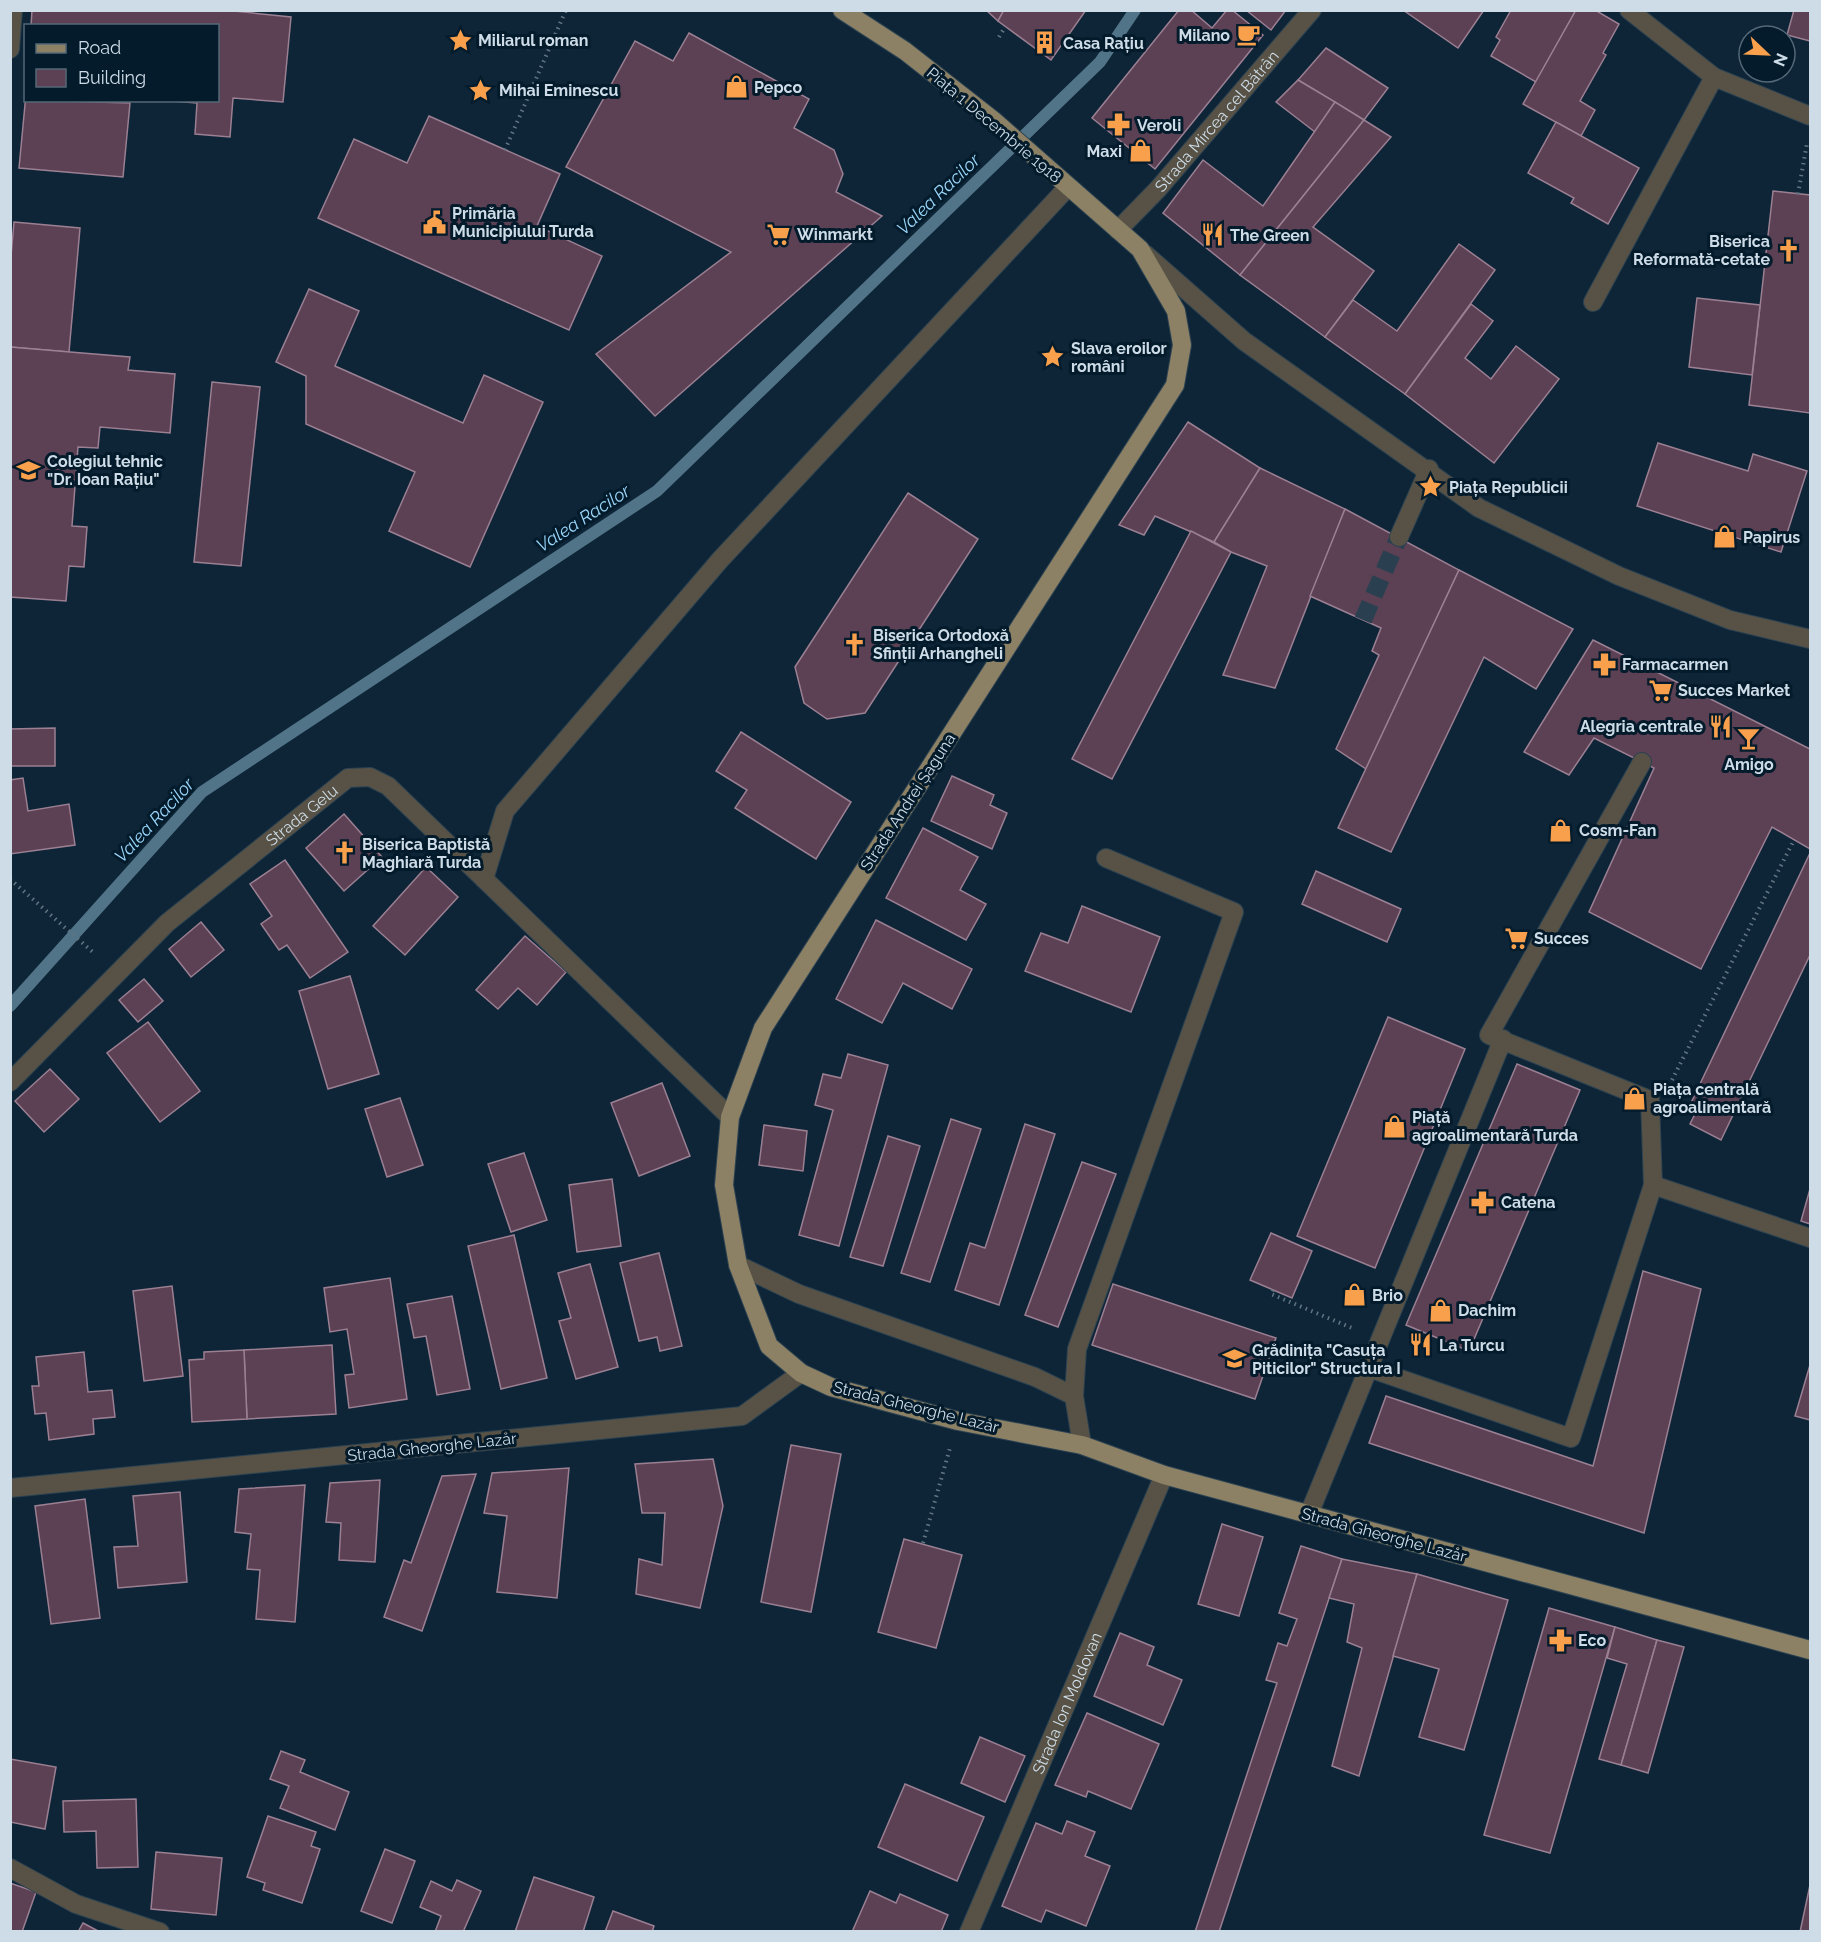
<svg xmlns="http://www.w3.org/2000/svg" width="1821" height="1942" font-family="Raleway,sans-serif">
	<rect width="100%" height="100%" fill="#0d2536"/>
	<g fill="none" stroke-linecap="round" stroke-linejoin="round">
		<!-- stream -->
		<polyline stroke="#527488" stroke-width="12" points="10,1006 202,792 657,491 1100,62 1135,10"/>
	</g>
	<!-- building -->
	<g fill="#5b4153" stroke="#9b7f93" stroke-width="1.5">
		<polygon points="32,10 224,10 291,17 283,102 233,98 230,137 195,134 197,103 160,100 218,100 218,26 31,26"/>
		<polygon points="986,10 1004,10 998,21"/>
		<polygon points="1004,10 1086,10 1051,60 998,21"/>
		<polygon points="1179,10 1191,10 1212,28 1227,10 1232,10 1263,35 1155,169 1092,118"/>
		<polygon points="1246,10 1286,10 1271,30"/>
		<polygon points="1403,10 1484,10 1458,48"/>
		<polygon points="1511,10 1576,10 1536,82 1491,56 1500,40 1496,37"/>
		<polygon points="1576,10 1595,10 1619,24 1603,53 1606,55 1580,101 1595,110 1581,136 1523,104"/>
		<polygon points="1794,10 1810,10 1810,41 1787,35"/>
		<polygon points="689,33 809,99 794,128 834,150 843,174 836,192 882,216 655,416 596,354 731,252 566,167 635,41 673,61"/>
		<polygon points="1326,48 1388,88 1364,120 1298,80"/>
		<polygon points="1298,80 1335,102 1315,132 1276,102"/>
		<polygon points="26,94 26,100 130,103 123,177 19,168"/>
		<polygon points="1335,102 1364,120 1240,275 1163,213 1203,160 1263,206"/>
		<polygon points="429,116 560,174 537,226 602,256 569,330 318,218 354,139 407,163"/>
		<polygon points="1364,120 1391,137 1313,227 1374,271 1325,337 1240,275"/>
		<polygon points="1556,122 1639,168 1608,224 1571,203 1574,198 1528,173"/>
		<polygon points="1773,191 1810,195 1810,413 1749,405"/>
		<polygon points="14,222 80,228 69,352 10,347 10,268"/>
		<polygon points="1459,244 1495,270 1405,394 1325,337 1353,300 1397,331"/>
		<polygon points="309,289 359,311 335,366 463,423 484,375 543,402 470,567 389,531 415,472 306,424 306,376 276,362"/>
		<polygon points="1697,298 1760,305 1752,375 1689,367"/>
		<polygon points="1471,304 1493,321 1465,358 1491,379 1516,346 1559,379 1494,463 1405,394"/>
		<polygon points="10,347 130,357 128,370 175,374 170,433 100,427 98,448 78,447 72,526 87,527 84,567 69,566 66,601 10,597"/>
		<polygon points="212,382 260,387 241,566 194,562"/>
		<polygon points="1188,422 1260,468 1214,542 1155,516 1144,535 1119,525"/>
		<polygon points="1658,443 1748,471 1753,454 1807,471 1781,552 1637,506"/>
		<polygon points="1260,468 1345,509 1275,688 1223,675 1267,566 1231,552 1214,542"/>
		<polygon points="908,493 978,539 865,713 827,719 804,703 795,667"/>
		<polygon points="1345,509 1459,570 1366,769 1336,749 1379,655 1372,651 1381,628 1310,596"/>
		<polygon points="1191,531 1231,552 1112,779 1072,759"/>
		<polygon points="1459,570 1573,629 1536,689 1484,657 1391,852 1338,828"/>
		<polygon points="1593,640 1810,749 1810,849 1772,827 1701,969 1589,912 1654,768 1594,738 1569,775 1524,752"/>
		<polygon points="55,728 55,766 10,766 10,729"/>
		<polygon points="741,732 851,802 816,859 735,808 747,790 716,771"/>
		<polygon points="952,776 994,795 990,805 1007,813 992,849 931,821"/>
		<polygon points="23,778 28,811 69,804 75,845 10,854 10,780"/>
		<polygon points="344,814 382,857 344,891 306,848"/>
		<polygon points="923,828 978,857 960,890 986,904 966,940 886,898"/>
		<polygon points="1810,853 1810,955 1721,1140 1690,1124 1697,1110 1690,1105"/>
		<polygon points="285,860 348,952 310,978 287,945 279,950 261,924 272,916 250,884"/>
		<polygon points="426,867 458,897 405,955 373,926"/>
		<polygon points="1316,871 1401,909 1387,942 1302,904"/>
		<polygon points="1082,906 1160,937 1131,1012 1025,971 1041,933 1068,943"/>
		<polygon points="876,920 972,969 952,1009 903,983 882,1023 836,999"/>
		<polygon points="201,922 224,950 191,977 169,949"/>
		<polygon points="525,936 566,972 537,1005 518,988 498,1009 476,990"/>
		<polygon points="350,976 379,1074 328,1089 299,991"/>
		<polygon points="144,979 163,1001 138,1022 119,1000"/>
		<polygon points="1388,1017 1465,1049 1375,1268 1297,1236"/>
		<polygon points="148,1022 200,1091 160,1122 107,1053"/>
		<polygon points="848,1054 888,1065 839,1246 799,1235 833,1110 815,1105 823,1074 841,1078"/>
		<polygon points="1517,1064 1580,1090 1469,1351 1406,1325"/>
		<polygon points="50,1069 79,1099 44,1132 15,1101"/>
		<polygon points="662,1083 690,1156 639,1176 611,1103"/>
		<polygon points="400,1098 423,1165 387,1177 365,1109"/>
		<polygon points="951,1119 981,1129 930,1282 901,1273"/>
		<polygon points="1025,1124 1055,1134 999,1305 955,1290 970,1243 985,1248"/>
		<polygon points="764,1125 807,1131 803,1171 759,1165"/>
		<polygon points="888,1136 920,1146 883,1266 850,1257"/>
		<polygon points="524,1153 547,1220 511,1232 488,1164"/>
		<polygon points="1082,1162 1116,1174 1058,1327 1025,1315"/>
		<polygon points="612,1179 621,1246 577,1252 569,1185"/>
		<polygon points="1810,1189 1810,1224 1801,1221"/>
		<polygon points="1271,1233 1312,1251 1292,1298 1250,1280"/>
		<polygon points="514,1235 547,1378 501,1389 468,1246"/>
		<polygon points="659,1253 682,1346 660,1351 657,1337 639,1341 620,1263"/>
		<polygon points="590,1264 618,1367 576,1379 559,1321 571,1318 558,1273"/>
		<polygon points="1643,1271 1701,1289 1644,1533 1369,1443 1386,1396 1593,1466"/>
		<polygon points="390,1278 407,1399 349,1408 345,1375 354,1374 347,1329 330,1332 324,1288"/>
		<polygon points="1113,1284 1276,1338 1255,1399 1092,1345"/>
		<polygon points="172,1286 183,1376 144,1381 133,1291"/>
		<polygon points="452,1296 470,1389 437,1395 426,1336 414,1338 407,1304"/>
		<polygon points="332,1345 336,1414 247,1419 244,1350"/>
		<polygon points="244,1350 247,1419 192,1422 189,1360 204,1359 204,1352"/>
		<polygon points="84,1352 88,1392 112,1390 115,1417 93,1419 94,1434 49,1440 46,1413 35,1414 32,1386 39,1386 36,1357"/>
		<polygon points="1810,1365 1810,1420 1795,1416"/>
		<polygon points="791,1445 841,1454 811,1612 761,1602"/>
		<polygon points="713,1459 723,1506 700,1608 636,1594 639,1559 662,1565 665,1513 642,1513 635,1464"/>
		<polygon points="569,1468 557,1598 497,1592 507,1516 484,1513 492,1473"/>
		<polygon points="476,1474 422,1631 384,1617 404,1560 411,1563 442,1476"/>
		<polygon points="380,1480 375,1562 339,1560 341,1523 326,1522 330,1483"/>
		<polygon points="305,1485 295,1622 256,1619 260,1570 247,1569 251,1534 235,1532 239,1489"/>
		<polygon points="180,1492 187,1582 118,1588 114,1547 138,1546 133,1496"/>
		<polygon points="85,1499 100,1618 51,1624 35,1506"/>
		<polygon points="1222,1524 1263,1537 1239,1616 1198,1604"/>
		<polygon points="904,1539 962,1555 936,1648 878,1632"/>
		<polygon points="1301,1546 1342,1559 1219,1932 1195,1932 1277,1683 1266,1680 1278,1643 1287,1646 1297,1619 1279,1613"/>
		<polygon points="1342,1559 1417,1574 1359,1776 1332,1766 1362,1648 1347,1642 1354,1604 1329,1598"/>
		<polygon points="1417,1574 1508,1600 1464,1750 1419,1737 1439,1669 1393,1656"/>
		<polygon points="1549,1608 1615,1627 1550,1853 1484,1835"/>
		<polygon points="1615,1627 1657,1640 1621,1765 1599,1759 1627,1664 1607,1658"/>
		<polygon points="1120,1633 1154,1647 1147,1665 1182,1680 1163,1725 1094,1696"/>
		<polygon points="1657,1640 1684,1647 1648,1773 1621,1765"/>
		<polygon points="1087,1713 1159,1744 1131,1809 1088,1791 1086,1797 1055,1785"/>
		<polygon points="980,1737 1025,1756 1005,1802 961,1783"/>
		<polygon points="281,1751 305,1760 300,1772 349,1792 335,1830 280,1808 289,1786 270,1779"/>
		<polygon points="10,1759 56,1767 45,1829 10,1822"/>
		<polygon points="905,1784 984,1817 957,1881 878,1847"/>
		<polygon points="136,1799 138,1867 97,1868 96,1831 64,1832 63,1801"/>
		<polygon points="268,1816 316,1832 311,1846 320,1849 302,1903 263,1890 265,1883 247,1877"/>
		<polygon points="1067,1821 1095,1832 1085,1856 1110,1866 1086,1926 1046,1910 1041,1922 1002,1906 1036,1823 1062,1834"/>
		<polygon points="385,1849 415,1861 392,1923 361,1911"/>
		<polygon points="156,1852 222,1858 216,1915 151,1909"/>
		<polygon points="534,1877 594,1897 583,1932 515,1932"/>
		<polygon points="457,1880 481,1891 463,1932 435,1932 441,1916 420,1907 431,1881 452,1891"/>
		<polygon points="10,1883 36,1892 22,1932 10,1932"/>
		<polygon points="1810,1885 1810,1932 1800,1932"/>
		<polygon points="870,1891 896,1903 900,1894 948,1915 941,1932 852,1932"/>
		<polygon points="613,1911 654,1926 652,1932 605,1932"/>
		<polygon points="83,1923 100,1932 78,1932"/>
	</g>
	<g fill="none" stroke-linecap="round" stroke-linejoin="round">
		<!-- minor-tunnel -->
		<polyline stroke="#2a4051" stroke-width="18" stroke-dasharray="18 9" stroke-linecap="butt" points="1363,620 1399,537"/>
		<defs>
			<g id="minor">
				<polyline points="1629,10 1714,77 1810,116"/>
				<polyline points="10,49 13,10"/>
				<path id="s1" d="M1118 230 1158 189 1312 10"/>
				<polyline points="1145,254 1244,341 1479,508 1619,576 1730,620 1810,639"/>
				<polyline points="1593,302 1714,77"/>
				<polyline points="1399,537 1429,469"/>
				<polyline points="484,879 505,811 720,560 1068,187"/>
				<path id="s2" d="M10 1082 167 923 348 778 370 777 388 786 730 1117"/>
				<polyline points="1653,1185 1810,1238"/>
				<polyline points="738,1265 799,1294 1035,1377 1074,1396"/>
				<polyline points="1369,1368 1571,1438 1653,1185 1650,1100 1489,1035 1642,762"/>
				<polyline points="1082,1445 1074,1396 1077,1349 1234,912 1106,858"/>
				<polyline points="10,1488 742,1416 801,1373"/>
				<polyline points="1309,1514 1503,1039"/>
				<polyline points="10,1868 76,1904 160,1932"/>
				<path id="s3" d="M969 1932 1164 1475"/>
			</g>
			<polyline id="major" points="842,10 905,51 993,120 1140,249 1176,311 1182,345 1175,385 763,1028 730,1117 724,1185 738,1265 769,1346 801,1373 831,1387 958,1421 1082,1445 1164,1475 1810,1650"/>
		</defs>
		<!-- minor casing -->
		<use href="#minor" stroke="#2c4252" stroke-width="20"/>
		<!-- major casing -->
		<use href="#major" stroke="#2c4252" stroke-width="20"/>
		<!-- path -->
		<g stroke="#617583" stroke-width="4" stroke-dasharray="1.5 4.5" stroke-linecap="butt">
			<polyline points="999,37 1005,27"/>
			<polyline points="505,150 566,10"/>
			<polyline points="1798,194 1807,143"/>
			<polyline points="10,879 95,954"/>
			<polyline points="1672,1080 1794,840"/>
			<polyline points="1273,1290 1271,1294 1352,1328"/>
			<polyline points="923,1543 950,1448"/>
		</g>
		<!-- minor -->
		<use href="#minor" stroke="#575245" stroke-width="18"/>
		<!-- major -->
		<use href="#major" stroke="#8c8165" stroke-width="18"/>
	</g>
	<!-- icons -->
	<defs>
		<symbol id="cafe-bare" viewBox="-9 -9 18 18"><path d="M-5.5-4.5H6V0H3Q3 3.5 0 3.5H-2.5Q-5.5 3.5-5.5 0ZM3-3.2v2h1.7v-2ZM-6 4.5H4V6H-6Z" fill="#f9a04c" stroke="#041b2c" stroke-width="2.5" paint-order="stroke"/></symbol>
		<symbol id="sight-bare" viewBox="-9 -9 18 18"><path d="M0-6L1.8-2.2L6-1.7L2.9 1.2L3.7 5.4L0 3.3L-3.7 5.4L-2.9 1.2L-6-1.7L-1.8-2.2Z" fill="#f9a04c" stroke="#041b2c" stroke-width="2.5" paint-order="stroke"/></symbol>
		<symbol id="building-bare" viewBox="-9 -9 18 18"><path d="M-4-6H4V6H1V3H-1V6H-4ZM-2.5-4.3h1.7v1.8h-1.7ZM.8-4.3h1.7v1.8H.8ZM-2.5-1h1.7V.8h-1.7ZM.8-1h1.7V.8H.8Z" fill="#f9a04c" stroke="#041b2c" stroke-width="2.5" paint-order="stroke"/></symbol>
		<symbol id="shop-bare" viewBox="-9 -9 18 18"><path d="M-5-2.5h2.3a2.7 3.5 0 0 1 5.4 0H5L5.5 6h-11ZM-1.5-2.5h3a1.5 2.3 0 0 0-3 0Z" fill="#f9a04c" stroke="#041b2c" stroke-width="2.5" paint-order="stroke"/></symbol>
		<symbol id="pharmacy-bare" viewBox="-9 -9 18 18"><path d="M-2-6h4v4h4v4h-4v4h-4v-4h-4v-4h4Z" fill="#f9a04c" stroke="#041b2c" stroke-width="2.5" paint-order="stroke"/></symbol>
		<symbol id="civic-bare" viewBox="-9 -9 18 18"><path d="M-.6-6.5H3V-4.5H.6V-3L4-1V1h2V6H-6V1h2V-1L-.6-3ZM-1.2 2.5V6h2.4V2.5Z" fill="#f9a04c" stroke="#041b2c" stroke-width="2.5" paint-order="stroke"/></symbol>
		<symbol id="supermarket-bare" viewBox="-9 -9 18 18"><path d="M-6-5.5h2.5l.6 2H6L4.5 2H-2.5L-4.4-4H-6ZM-1.5 3.2a1.3 1.3 0 1 0 .1 0ZM3 3.2a1.3 1.3 0 1 0 .1 0Z" fill="#f9a04c" stroke="#041b2c" stroke-width="2.5" paint-order="stroke"/></symbol>
		<symbol id="restaurant-bare" viewBox="-9 -9 18 18"><path d="M-5-6h1v4h1v-4h1v4h1v-4h1v5L-1.5 .5V6h-2V.5L-5-1ZM5-6V6H3V1.5H1.5Q1.5-4 5-6Z" fill="#f9a04c" stroke="#041b2c" stroke-width="2.5" paint-order="stroke"/></symbol>
		<symbol id="church-bare" viewBox="-9 -9 18 18"><path d="M-1.2-6h2.4v3.5h3.3v2.4h-3.3V6h-2.4V-.1h-3.3v-2.4h3.3Z" fill="#f9a04c" stroke="#041b2c" stroke-width="2.5" paint-order="stroke"/></symbol>
		<symbol id="school-bare" viewBox="-9 -9 18 18"><path d="M0-5L7-2L0 1L-7-2ZM-4 1L0 2.5L4 1V4Q0 6-4 4Z" fill="#f9a04c" stroke="#041b2c" stroke-width="2.5" paint-order="stroke"/></symbol>
		<symbol id="bar-bare" viewBox="-9 -9 18 18"><path d="M-6-5H6L.8 .8V4.5H3.5V6h-7V4.5H-.8V.8Z" fill="#f9a04c" stroke="#041b2c" stroke-width="2.5" paint-order="stroke"/></symbol>
	</defs>
	<g fill-rule="evenodd">
		<use href="#cafe-bare" x="1232" y="18" width="33" height="33"/>
		<use href="#sight-bare" x="444" y="24" width="33" height="33"/>
		<use href="#building-bare" x="1028" y="26" width="33" height="33"/>
		<use href="#shop-bare" x="720" y="70" width="33" height="33"/>
		<use href="#sight-bare" x="464" y="74" width="33" height="33"/>
		<use href="#pharmacy-bare" x="1102" y="108" width="33" height="33"/>
		<use href="#shop-bare" x="1124" y="134" width="33" height="33"/>
		<use href="#civic-bare" x="418" y="206" width="33" height="33"/>
		<use href="#supermarket-bare" x="762" y="218" width="33" height="33"/>
		<use href="#restaurant-bare" x="1196" y="218" width="33" height="33"/>
		<use href="#church-bare" x="1772" y="234" width="33" height="33"/>
		<use href="#sight-bare" x="1036" y="340" width="33" height="33"/>
		<use href="#school-bare" x="12" y="454" width="33" height="33"/>
		<use href="#sight-bare" x="1414" y="470" width="33" height="33"/>
		<use href="#shop-bare" x="1708" y="520" width="33" height="33"/>
		<use href="#church-bare" x="838" y="628" width="33" height="33"/>
		<use href="#pharmacy-bare" x="1588" y="648" width="33" height="33"/>
		<use href="#supermarket-bare" x="1644" y="674" width="33" height="33"/>
		<use href="#restaurant-bare" x="1704" y="710" width="33" height="33"/>
		<use href="#bar-bare" x="1732" y="722" width="33" height="33"/>
		<use href="#shop-bare" x="1544" y="814" width="33" height="33"/>
		<use href="#church-bare" x="328" y="836" width="33" height="33"/>
		<use href="#supermarket-bare" x="1500" y="922" width="33" height="33"/>
		<use href="#shop-bare" x="1618" y="1082" width="33" height="33"/>
		<use href="#shop-bare" x="1378" y="1110" width="33" height="33"/>
		<use href="#pharmacy-bare" x="1466" y="1186" width="33" height="33"/>
		<use href="#shop-bare" x="1338" y="1278" width="33" height="33"/>
		<use href="#shop-bare" x="1424" y="1294" width="33" height="33"/>
		<use href="#restaurant-bare" x="1404" y="1328" width="33" height="33"/>
		<use href="#school-bare" x="1218" y="1342" width="33" height="33"/>
		<use href="#pharmacy-bare" x="1544" y="1624" width="33" height="33"/>
	</g>
	<g text-anchor="middle" dominant-baseline="central" stroke-width="6" stroke-linejoin="round" paint-order="stroke">
		<!-- poi labels -->
		<g font-size="16" font-weight="bold" fill="#cddce7" stroke="#041b2c" text-anchor="start">
			<text x="1230" y="35" text-anchor="end">Milano</text>
			<text x="478" y="40">Miliarul roman</text>
			<text x="1063" y="43">Casa Rațiu</text>
			<text x="754" y="87">Pepco</text>
			<text x="499" y="90">Mihai Eminescu</text>
			<text x="1137" y="125">Veroli</text>
			<text x="1122" y="151" text-anchor="end">Maxi</text>
			<text x="452" y="213">Primăria<tspan x="452" dy="18">Municipiului Turda</tspan></text>
			<text x="797" y="234">Winmarkt</text>
			<text x="1230" y="235">The Green</text>
			<text x="1770" y="241" text-anchor="end">Biserica<tspan x="1770" dy="18">Reformată-cetate</tspan></text>
			<text x="1071" y="348">Slava eroilor<tspan x="1071" dy="18">români</tspan></text>
			<text x="47" y="461">Colegiul tehnic<tspan x="47" dy="18">"Dr. Ioan Rațiu"</tspan></text>
			<text x="1449" y="487">Piața Republicii</text>
			<text x="1743" y="537">Papirus</text>
			<text x="873" y="635">Biserica Ortodoxă<tspan x="873" dy="18">Sfinții Arhangheli</tspan></text>
			<text x="1622" y="664">Farmacarmen</text>
			<text x="1678" y="690">Succes Market</text>
			<text x="1703" y="726" text-anchor="end">Alegria centrale</text>
			<text x="1749" y="764" text-anchor="middle">Amigo</text>
			<text x="1579" y="830">Cosm-Fan</text>
			<text x="362" y="844">Biserica Baptistă<tspan x="362" dy="18">Maghiară Turda</tspan></text>
			<text x="1534" y="938">Succes</text>
			<text x="1653" y="1089">Piața centrală<tspan x="1653" dy="18">agroalimentară</tspan></text>
			<text x="1412" y="1117">Piață<tspan x="1412" dy="18">agroalimentară Turda</tspan></text>
			<text x="1501" y="1202">Catena</text>
			<text x="1372" y="1295">Brio</text>
			<text x="1458" y="1310">Dachim</text>
			<text x="1439" y="1345">La Turcu</text>
			<text x="1252" y="1350">Grădinița "Casuța<tspan x="1252" dy="18">Piticilor" Structura I</tspan></text>
			<text x="1578" y="1640">Eco</text>
		</g>
		<!-- street labels -->
		<g font-size="16" fill="#cddce7" stroke="#041b2c">
			<text stroke="none"><textPath href="#s1" startOffset="147">Strada Mircea cel Bătrân</textPath></text>
			<text transform="translate(994 125) rotate(40)">Piața 1 Decembrie 1918</text>
			<text transform="translate(908 802) rotate(-57)">Strada Andrei Șaguna</text>
			<text stroke="none"><textPath href="#s2" startOffset="396">Strada Gelu</textPath></text>
			<text transform="translate(916 1407) rotate(14)">Strada Gheorghe Lazăr</text>
			<text transform="translate(432 1447) rotate(-6)">Strada Gheorghe Lazăr</text>
			<text transform="translate(1384 1535) rotate(15)">Strada Gheorghe Lazăr</text>
			<text stroke="none"><textPath href="#s3" startOffset="249">Strada Ion Moldovan</textPath></text>
		</g>
		<!-- water labels -->
		<g font-size="18" font-style="italic" fill="#9ad7fb" stroke="#041b2c">
			<text transform="translate(938 194) rotate(-44)">Valea Racilor</text>
			<text transform="translate(583 518) rotate(-33)">Valea Racilor</text>
			<text transform="translate(154 820) rotate(-47)">Valea Racilor</text>
		</g>
	</g>
	<!-- border -->
	<rect width="1821" height="1942" fill="none" stroke="#cddce7" stroke-width="24"/>
	<!-- legend -->
	<rect x="24" y="24" width="195" height="78" fill="#041b2c" stroke="#546877" stroke-width="1.5"/>
	<rect x="36" y="44" width="30" height="9" fill="#8c8165" stroke="#546877" stroke-width="1.5"/>
	<text x="78" y="54" font-size="18" fill="#cddce7">Road</text>
	<rect x="36" y="69" width="30" height="18" fill="#5b4153" stroke="#546877" stroke-width="1.5"/>
	<text x="78" y="84" font-size="18" fill="#cddce7">Building</text>
	<!-- north arrow -->
	<g transform="translate(1767 54) rotate(113)"><circle r="28" fill="#041b2c" stroke="#546877" stroke-width="1.5"/>
	<path d="M0-4.5L10 22L0 15L-10 22Z" fill="#f9a04c"/>
	<text y="-9" font-size="16" font-weight="bold" text-anchor="middle" fill="#cddce7">N</text>
	</g>
</svg>
